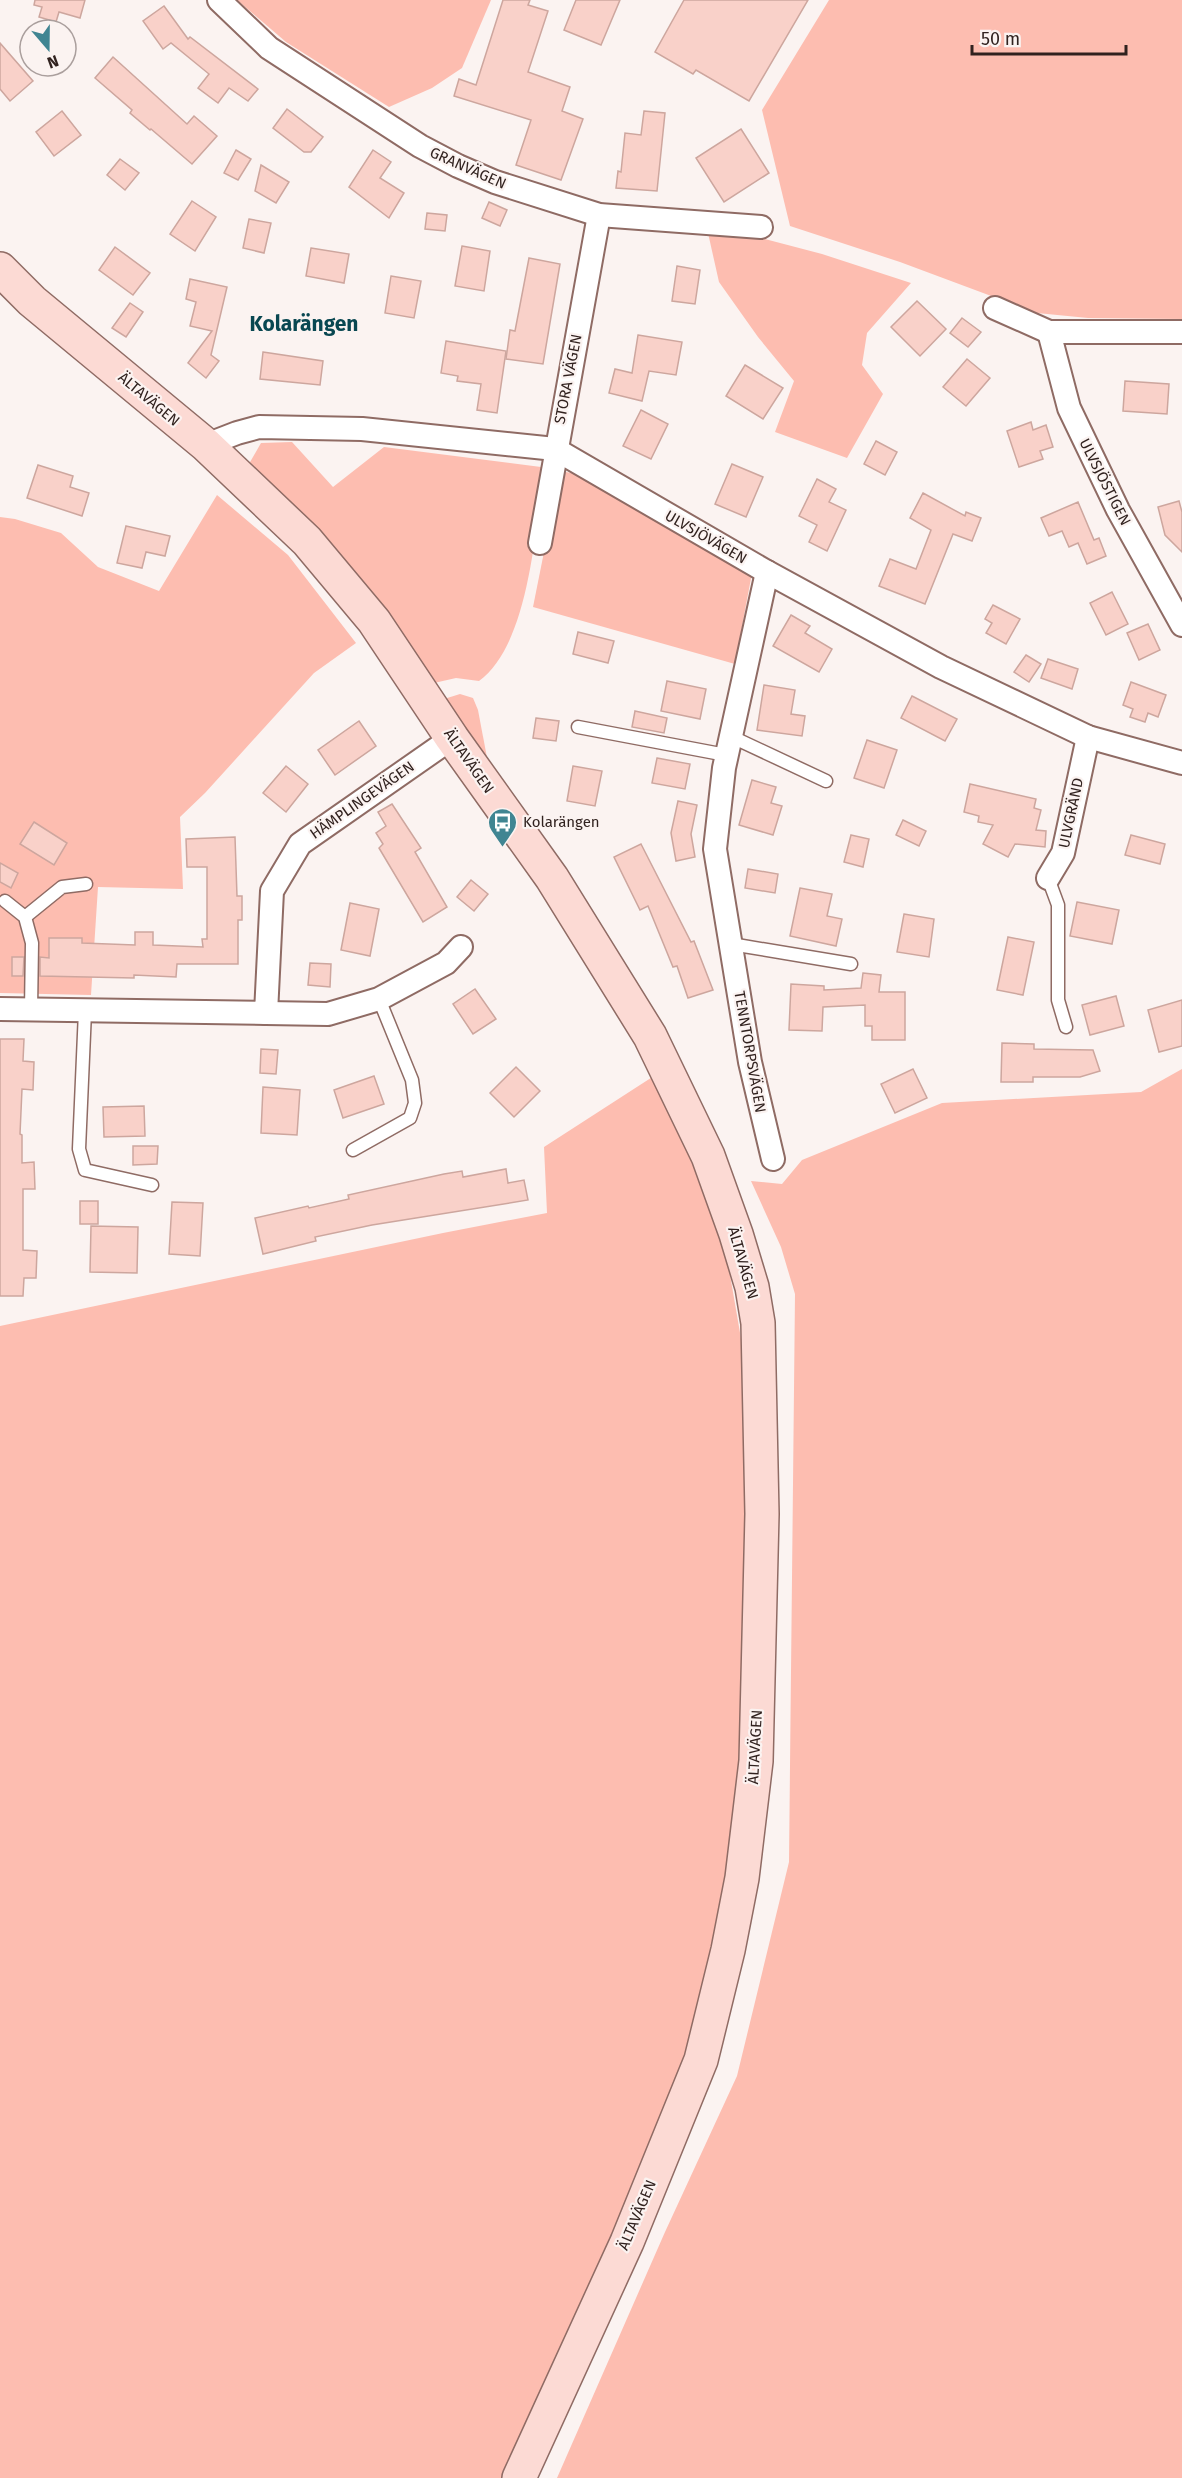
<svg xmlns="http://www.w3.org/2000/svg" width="1182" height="2478" font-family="'Fira Sans',sans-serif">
	<rect width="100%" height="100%" fill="#fbf3f1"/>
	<!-- green -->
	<g fill="#fdbdb0">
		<polygon points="237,0 491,0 462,68 432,88 389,107 286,42"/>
		<polygon points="829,0 1182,0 1182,319 1088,318 1037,313 900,262 790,226 762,110"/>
		<polygon points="708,233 761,238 822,254 911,283 867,333 862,365 883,394 847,458 775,432 794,381 758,337 719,282"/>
		<path d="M292 442 333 487 384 447 541 467 544 471C535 530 529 645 479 681L456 678 434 683 246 469 261 443Z"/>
		<polygon points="566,472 576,474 752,573 735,664 533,607 559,477"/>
		<polygon points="217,495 288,555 356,643 314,673 205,793 180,817 183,889 98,887 91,995 0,993 0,517 15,519 61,533 98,567 159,591"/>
		<polygon points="460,694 473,698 478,710 488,763 444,699"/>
		<polygon points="1182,1069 1182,2478 557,2478 665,2232 737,2076 789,1862 795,1294 781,1247 751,1181 782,1184 802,1160 942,1103 1141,1092"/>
		<polygon points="657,1074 704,1189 729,1269 744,1356 749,1643 729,1901 695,2053 509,2478 0,2478 0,1326 443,1233 547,1213 544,1147"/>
	</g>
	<!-- building -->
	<g fill="#f9d1c9" stroke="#cda69e" stroke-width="1.5">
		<polygon points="35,0 85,0 80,18 59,12 56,22 39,17 42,7 34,5"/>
		<polygon points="503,0 530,0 528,5 548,11 528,72 570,87 562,111 583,119 561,180 516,165 531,120 454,96 459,79 476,85"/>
		<polygon points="576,0 620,0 601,45 564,30"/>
		<polygon points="684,0 808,0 749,101 696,70 693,74 655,52"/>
		<polygon points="164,6 188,39 190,37 258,89 248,101 229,88 218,103 198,88 209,74 171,43 163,49 143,21"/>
		<polygon points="0,43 33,81 10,101 0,89"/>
		<polygon points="113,57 187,124 194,116 217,136 192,164 151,129 150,130 130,113 132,110 95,78"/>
		<polygon points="287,109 323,137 311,152 304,152 273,128"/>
		<polygon points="62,111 81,135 54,156 36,132"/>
		<polygon points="644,111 665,113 657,191 616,188 618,171 621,172 625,133 641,135"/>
		<polygon points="741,129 769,173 724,202 696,158"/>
		<polygon points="236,150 251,159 238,180 224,173"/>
		<polygon points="373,150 391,162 380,178 404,193 389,218 349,187"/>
		<polygon points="120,159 139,173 125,190 107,175"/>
		<polygon points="261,165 289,182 276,203 255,191"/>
		<polygon points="192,201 216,217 195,251 170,234"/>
		<polygon points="489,202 507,210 500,226 482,218"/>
		<polygon points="427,213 447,215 445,231 425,229"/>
		<polygon points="249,219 271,223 264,253 243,248"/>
		<polygon points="462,246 490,251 484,291 455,286"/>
		<polygon points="115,247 150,273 133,295 99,270"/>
		<polygon points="311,248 349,254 344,283 306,276"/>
		<polygon points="529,258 560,264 543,364 506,359 510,330 515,331"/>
		<polygon points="677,266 700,270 695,304 672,301"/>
		<polygon points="391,276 421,281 414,318 385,313"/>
		<polygon points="190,279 227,287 211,355 219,361 206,378 188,363 212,331 190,326 196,302 186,299"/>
		<polygon points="917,301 946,329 920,356 891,327"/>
		<polygon points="130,303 143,312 126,337 112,328"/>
		<polygon points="962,318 981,332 968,347 950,333"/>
		<polygon points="638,335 682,342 676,375 649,371 642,401 609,393 615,369 632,373"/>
		<polygon points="446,341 506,351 497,413 477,410 481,384 457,381 458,376 441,373"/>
		<polygon points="263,352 323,361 320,385 260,379"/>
		<polygon points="967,359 990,378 966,406 943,387"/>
		<polygon points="745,365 783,388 763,419 726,396"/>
		<polygon points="1125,381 1169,384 1167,414 1123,411"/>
		<polygon points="641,410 668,424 651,459 623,446"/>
		<polygon points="1031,422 1033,430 1046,425 1053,447 1040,451 1043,459 1019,467 1007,431"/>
		<polygon points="876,441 897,452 885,475 864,464"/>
		<polygon points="732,464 763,477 746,517 715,504"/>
		<polygon points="38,465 73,476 70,487 89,493 82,516 27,498"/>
		<polygon points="817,479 836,489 829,502 846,510 827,551 809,542 817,525 799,516"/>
		<polygon points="923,493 965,516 966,512 981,518 972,541 953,534 925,604 879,586 890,559 916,569 931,530 910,518"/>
		<polygon points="1179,501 1182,512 1182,552 1165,535 1158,507"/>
		<polygon points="1078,502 1094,540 1099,538 1106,556 1087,564 1078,543 1069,547 1062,531 1049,536 1041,518"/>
		<polygon points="126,526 170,536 165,556 146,552 142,568 117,563"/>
		<polygon points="1112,592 1128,624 1106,635 1090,603"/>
		<polygon points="993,605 1020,619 1006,644 986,633 992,623 985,619"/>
		<polygon points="791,615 810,626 805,633 832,649 819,672 773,646"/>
		<polygon points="1148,624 1160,650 1139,660 1127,633"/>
		<polygon points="578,632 614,641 608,663 573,654"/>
		<polygon points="1026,655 1041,664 1029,682 1014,672"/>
		<polygon points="1048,659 1078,669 1072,689 1041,678"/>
		<polygon points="667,681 706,689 700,719 661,711"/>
		<polygon points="1131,682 1166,695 1158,717 1148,713 1145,722 1130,717 1133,709 1123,705"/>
		<polygon points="764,685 795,690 791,714 805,716 802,736 757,730"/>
		<polygon points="912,696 957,719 945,741 901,718"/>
		<polygon points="635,711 667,718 664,733 632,727"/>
		<polygon points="536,718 559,721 556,741 533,738"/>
		<polygon points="359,721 376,746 335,775 318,750"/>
		<polygon points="867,740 897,750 884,788 854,778"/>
		<polygon points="657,758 690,764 685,789 652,783"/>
		<polygon points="286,766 308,784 286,812 263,793"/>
		<polygon points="573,766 602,771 595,806 567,801"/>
		<polygon points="752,780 776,787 771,803 782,806 773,835 739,825"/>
		<polygon points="970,784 1036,799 1034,808 1041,810 1036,830 1046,831 1045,847 1015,844 1008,857 983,844 993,825 978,822 979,816 964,812"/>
		<polygon points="678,801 697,805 691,834 695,857 676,861 671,833"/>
		<polygon points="392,804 421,848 415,852 447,907 423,922 379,848 383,844 376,833 386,826 378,812"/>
		<polygon points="903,820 926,831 919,846 896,835"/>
		<polygon points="34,822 67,843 54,865 20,844"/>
		<polygon points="851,835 869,839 863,867 844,862"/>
		<polygon points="1131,835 1165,844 1160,864 1125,855"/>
		<polygon points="235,837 237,896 242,896 242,920 238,920 238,964 177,964 176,977 134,975 134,978 40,976 40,957 49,958 49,938 82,938 82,943 135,945 135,932 153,932 153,945 203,947 202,939 207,939 207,867 187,867 186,839"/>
		<polygon points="641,844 691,942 694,941 713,990 688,998 677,966 673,967 648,906 640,910 614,857"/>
		<polygon points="0,863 18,873 11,888 0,882"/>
		<polygon points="748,869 778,874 775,893 745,888"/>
		<polygon points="471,880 488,894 474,911 457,897"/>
		<polygon points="800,888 832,894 827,916 842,919 836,946 790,936"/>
		<polygon points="1077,902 1119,910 1112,944 1070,936"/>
		<polygon points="350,903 379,909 370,956 341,950"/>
		<polygon points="904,914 934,919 929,957 897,952"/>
		<polygon points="1008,937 1034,942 1023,995 997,990"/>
		<polygon points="12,957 24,957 23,976 12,976"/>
		<polygon points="310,963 331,964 330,987 308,985"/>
		<polygon points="863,973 881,975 879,992 905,992 905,1040 872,1040 872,1026 865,1026 865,1005 823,1007 822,1031 789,1030 791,984 824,986 824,990 861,988"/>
		<polygon points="475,989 496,1019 473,1034 453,1004"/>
		<polygon points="1116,996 1124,1026 1090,1035 1082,1005"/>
		<polygon points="1182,1000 1182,1046 1159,1052 1148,1010"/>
		<polygon points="0,1039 24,1039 23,1061 34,1062 33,1090 22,1089 20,1134 22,1135 22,1163 34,1162 35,1189 23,1189 23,1250 37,1251 36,1278 24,1278 23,1296 0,1296"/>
		<polygon points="1002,1043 1034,1044 1034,1049 1093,1050 1100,1071 1080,1077 1033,1077 1033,1082 1001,1082"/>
		<polygon points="261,1049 278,1050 276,1074 260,1073"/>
		<polygon points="516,1067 540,1091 514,1117 490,1093"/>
		<polygon points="913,1069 927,1098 895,1113 881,1084"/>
		<polygon points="374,1076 384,1104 343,1118 334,1090"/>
		<polygon points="263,1087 300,1090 297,1135 261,1133"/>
		<polygon points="144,1106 145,1136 104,1137 103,1107"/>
		<polygon points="133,1146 158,1146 157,1164 133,1165"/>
		<polygon points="506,1169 508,1183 524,1180 528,1200 372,1225 315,1237 316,1241 263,1254 255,1218 308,1206 309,1208 349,1199 348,1195 444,1174 462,1171 463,1177"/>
		<rect x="80" y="1201" width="18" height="23"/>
		<polygon points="172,1202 203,1203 200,1256 169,1254"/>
		<polygon points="91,1226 138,1227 137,1273 90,1272"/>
	</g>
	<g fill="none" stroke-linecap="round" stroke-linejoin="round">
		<defs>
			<g id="service">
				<polyline points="578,727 726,755"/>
				<polyline points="730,736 826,781"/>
				<polyline points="1048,878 1058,905 1058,1000 1066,1027"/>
				<polyline points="5,901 25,917 32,943 31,1010"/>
				<polyline points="25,917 62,887 86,884"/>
				<polyline points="731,944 851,964"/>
				<polyline points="85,1011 79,1149 85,1170 152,1185"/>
				<polyline points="353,1150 410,1118 415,1103 412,1080 379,999"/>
			</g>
			<g id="minor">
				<polyline points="219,0 269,48 420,146 458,166 495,182 599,215 761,227"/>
				<polyline points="995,308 1049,332"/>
				<polyline points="1182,332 1049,332 1069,408 1118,510 1182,625"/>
				<polyline points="206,445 237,433 259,427 362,429 555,449 767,572 941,667 1088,737 1182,763"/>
				<polyline points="540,543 599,215"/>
				<polyline points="767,572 724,768 715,849 750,1062 773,1159"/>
				<polyline points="1048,878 1063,853 1088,737"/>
				<polyline points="0,1009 266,1013 272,891 300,844 452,738"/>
				<polyline points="266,1013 328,1014 379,999 446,963 461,947"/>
			</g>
			<polyline id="secondary" points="0,269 32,301 206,445 307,541 374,621 452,738 552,878 650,1036 708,1156 736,1234 752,1287 758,1323 762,1514 756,1761 742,1878 728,1950 701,2060 627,2242 519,2478"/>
		</defs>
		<!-- service casing -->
		<use href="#service" stroke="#8f6b64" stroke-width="15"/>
		<!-- minor casing -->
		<use href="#minor" stroke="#8f6b64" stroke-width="26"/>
		<!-- secondary casing -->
		<use href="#secondary" stroke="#8f6b64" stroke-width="36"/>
		<!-- service -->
		<use href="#service" stroke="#fff" stroke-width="12"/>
		<!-- minor -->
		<use href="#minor" stroke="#fff" stroke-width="22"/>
		<!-- secondary -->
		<use href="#secondary" stroke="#fcdad4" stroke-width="33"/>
	</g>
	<!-- icons -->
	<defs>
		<symbol id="bus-pin" viewBox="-11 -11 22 30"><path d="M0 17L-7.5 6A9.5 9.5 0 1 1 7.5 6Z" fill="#408592" stroke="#fbf3f1"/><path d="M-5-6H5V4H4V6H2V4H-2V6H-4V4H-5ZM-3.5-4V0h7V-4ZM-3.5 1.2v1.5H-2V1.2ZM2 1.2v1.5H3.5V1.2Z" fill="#fff"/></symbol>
	</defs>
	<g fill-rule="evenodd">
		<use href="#bus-pin" x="486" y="806" width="33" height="45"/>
	</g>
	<g text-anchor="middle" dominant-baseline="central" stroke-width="4.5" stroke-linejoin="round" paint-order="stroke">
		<!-- street labels -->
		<g font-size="15" fill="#31221f" stroke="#fbf3f1">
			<text transform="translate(468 168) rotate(24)">GRANVÄGEN</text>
			<text transform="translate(568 379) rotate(-79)">STORA VÄGEN</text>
			<text transform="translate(149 399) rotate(40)">ÄLTAVÄGEN</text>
			<text transform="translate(1105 482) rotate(63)">ULVSJÖSTIGEN</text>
			<text transform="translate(706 537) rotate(30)">ULVSJÖVÄGEN</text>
			<text transform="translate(469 761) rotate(55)">ÄLTAVÄGEN</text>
			<text transform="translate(362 800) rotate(-35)">HÄMPLINGEVÄGEN</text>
			<text transform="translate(1071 813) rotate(-78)">ULVGRÄND</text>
			<text transform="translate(750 1052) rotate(80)">TENNTORPSVÄGEN</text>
			<text transform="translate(743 1263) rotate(74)">ÄLTAVÄGEN</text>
			<text transform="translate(755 1747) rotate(-87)">ÄLTAVÄGEN</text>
			<text transform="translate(637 2215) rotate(-67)">ÄLTAVÄGEN</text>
		</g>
		<!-- poi labels -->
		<g font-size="15" fill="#31221f" stroke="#fbf3f1" text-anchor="start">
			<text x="523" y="822">Kolarängen</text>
		</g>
		<!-- district labels -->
		<g font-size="21" font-weight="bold" fill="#094751" stroke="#fbf3f1">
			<text x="304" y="324">Kolarängen</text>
		</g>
	</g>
	<!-- north arrow -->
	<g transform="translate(48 48) rotate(160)"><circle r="28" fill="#fbf3f1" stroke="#aa9f9d" stroke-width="1.5"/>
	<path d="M0-4.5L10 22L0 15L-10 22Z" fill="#408592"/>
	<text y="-9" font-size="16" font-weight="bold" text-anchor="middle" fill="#31221f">N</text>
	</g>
	<!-- scale -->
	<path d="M972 45v9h154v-9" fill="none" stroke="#31221f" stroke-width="3"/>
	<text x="981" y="45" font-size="18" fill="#31221f" stroke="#fbf3f1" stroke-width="4.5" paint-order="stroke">50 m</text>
</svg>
